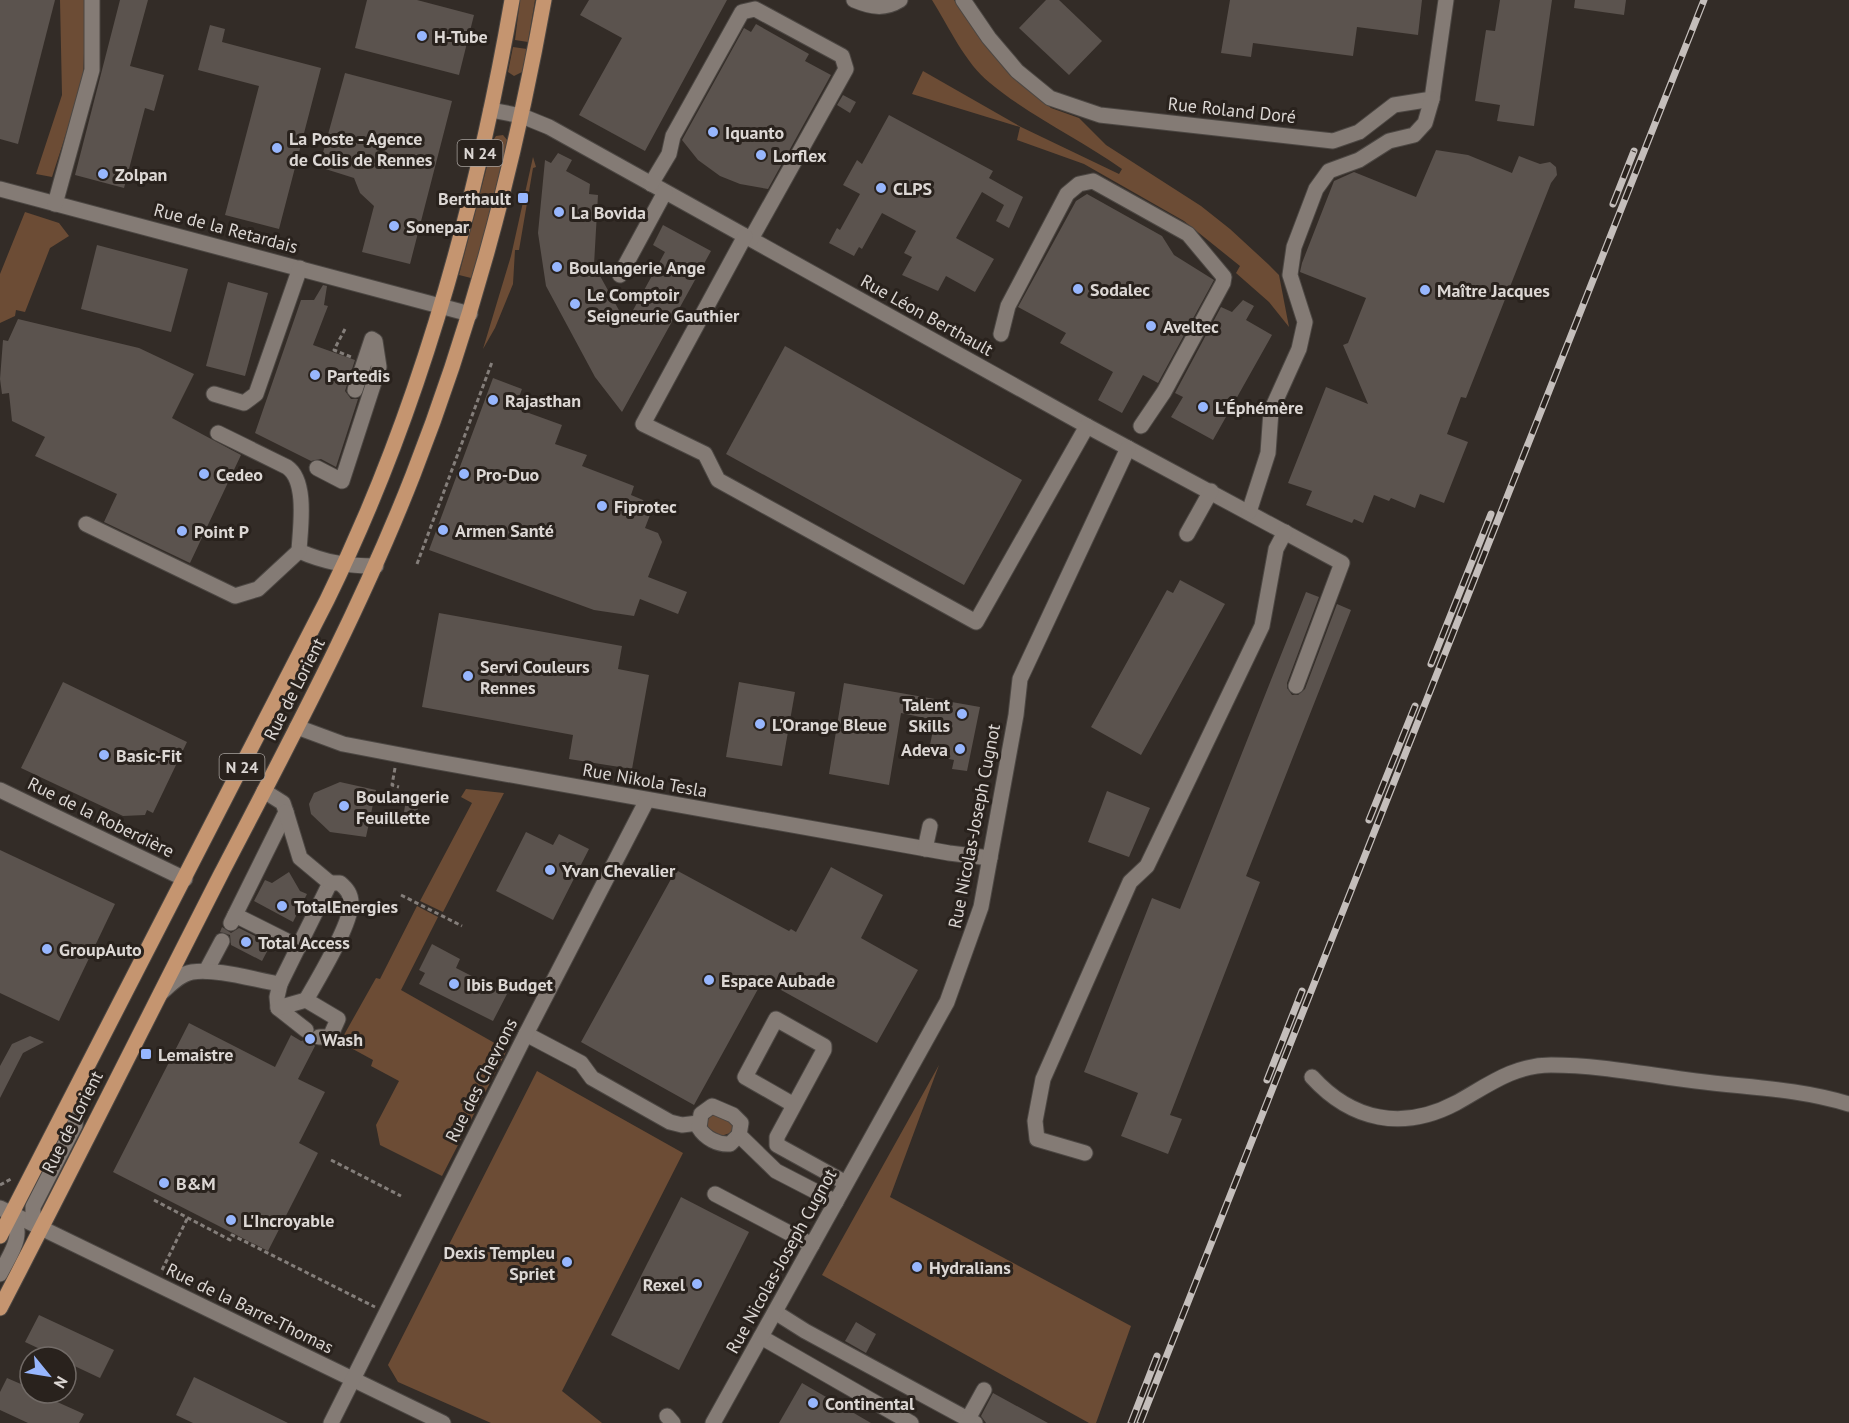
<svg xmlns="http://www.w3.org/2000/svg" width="1849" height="1423" font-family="'PT Sans',sans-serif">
	<rect width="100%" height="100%" fill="#332c27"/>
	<!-- green -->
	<g fill="#6c4c35">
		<polygon points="60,0 86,0 83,81 52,177 36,174 62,95"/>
		<polygon points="520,0 535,0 528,42 515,40"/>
		<path d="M932 0H954L997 58 1051 108 1079 118 1106 145 1201 206 1230 229 1268 264 1279 275 1289 327 1269 302 1236 273 1240 266 1184 221 1084 164 1017 140 1020 127 912 94 923 71 1021 127 1119 174 1122 169C1080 139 1031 117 990 83 965 63 949 27 932 0Z"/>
		<polygon points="513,47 527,49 522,72 514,76 508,72"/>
		<polygon points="503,135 508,141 474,276 471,278 459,275 494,139 496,136"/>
		<polygon points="533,157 536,167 533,168 519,250 515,250 513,284 495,328 483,349 511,256"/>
		<polygon points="25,212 59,223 69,236 50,248 25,312 16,310 15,316 0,323 0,274"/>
		<polygon points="466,789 504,793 443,912 420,901 472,803 461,797"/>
		<polygon points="417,906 438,917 401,990 507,1050 442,1176 380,1145 376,1125 399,1081 371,1066 373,1060 340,1042 376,978 380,979"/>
		<polygon points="939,1065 890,1197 1131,1326 1096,1423 1089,1423 822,1275"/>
		<polygon points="537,1071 683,1153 562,1391 602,1423 491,1423 398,1382 388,1365"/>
		<polygon points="714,1114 733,1122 733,1132 721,1136 708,1128 708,1118"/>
	</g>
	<!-- building -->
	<g fill="#5b534e">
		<polygon points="0,0 55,0 18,144 0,139"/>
		<polygon points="120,0 148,0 130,66 164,75 154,111 145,108 124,188 75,175"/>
		<polygon points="367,0 417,0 474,15 459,75 355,48"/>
		<polygon points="589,0 727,0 645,151 579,115 622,38 580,15"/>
		<polygon points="1046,0 1059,0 1102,41 1069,75 1019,28"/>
		<polygon points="1230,0 1422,0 1418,35 1357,27 1353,56 1253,43 1251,57 1221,53"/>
		<polygon points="1500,0 1552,0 1534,126 1497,121 1500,105 1475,101 1486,30 1495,31"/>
		<polygon points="1575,0 1626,0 1624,15 1574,8"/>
		<polygon points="756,24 809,54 805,61 831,75 768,189 740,184 720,176 698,160 682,140 744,28 751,32"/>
		<polygon points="210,25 225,29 222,42 321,68 279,229 225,215 259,86 198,70"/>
		<polygon points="345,73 452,101 410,264 362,252 374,206 360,193 354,178 319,167"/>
		<polygon points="843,95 856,102 850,113 837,105"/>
		<polygon points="889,115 993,171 989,178 1023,197 1009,228 996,221 1004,205 982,192 956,238 994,259 975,292 946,276 938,291 902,275 912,257 904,253 916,231 882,213 862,249 859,247 854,256 829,243 837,228 840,230 860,194 843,185 857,160 862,164"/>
		<polygon points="1436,150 1468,155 1512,173 1519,156 1540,164 1550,162 1556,167 1557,175 1551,183 1466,398 1461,397 1447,434 1468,442 1444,503 1420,494 1415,508 1391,498 1389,501 1374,495 1363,523 1354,519 1352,523 1306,505 1312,491 1288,483 1326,387 1368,404 1343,345 1348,343 1366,298 1300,272 1302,263 1334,181 1354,172 1416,197"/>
		<polygon points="558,153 572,160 566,171 590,184 589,194 598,195 594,265 626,323 665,252 653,245 663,225 711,251 622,412 595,377 546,286 538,233 545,160 551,163"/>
		<polygon points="1087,194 1162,236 1174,255 1214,280 1158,383 1143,375 1122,413 1098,400 1113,372 1060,343 1066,333 1018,307 1076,201"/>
		<polygon points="97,245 188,269 171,332 81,309"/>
		<polygon points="228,282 268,293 245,376 206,366"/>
		<polygon points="323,285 327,286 324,305 328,306 313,345 355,360 345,391 351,399 358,399 336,467 321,459 311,461 255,433 301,300 314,300"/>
		<polygon points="1243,300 1254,306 1246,320 1272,335 1213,440 1171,417 1183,397 1175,393 1221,307 1232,312"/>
		<polygon points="18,319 139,348 194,374 172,418 241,455 190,563 104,522 117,494 35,456 45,437 12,421 9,393 2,394 0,379 3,340 8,341"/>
		<polygon points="785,346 1022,480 964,585 726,454"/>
		<polygon points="493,378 522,389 515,408 562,425 555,444 587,455 582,466 634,486 631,495 643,500 650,515 645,528 658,533 662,542 648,577 687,592 678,614 640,599 634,616 594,610 429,550"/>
		<polygon points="1180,580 1225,604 1141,755 1091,727 1167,590 1173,593"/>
		<polygon points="1306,592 1319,597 1287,683 1287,688 1292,695 1298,695 1305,689 1337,604 1351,610 1246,876 1260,882 1170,1115 1182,1119 1168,1154 1121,1136 1138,1093 1084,1072 1152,898 1180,909"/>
		<polygon points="439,613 622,646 618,669 649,675 632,769 569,759 573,735 422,707"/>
		<polygon points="63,682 187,742 153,813 147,810 145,815 123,816 21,768"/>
		<polygon points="739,682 795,692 782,766 726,757"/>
		<polygon points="844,683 980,707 967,771 952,769 954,760 928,755 935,720 901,713 889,785 829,774"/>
		<polygon points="340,782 376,790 366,837 330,832 311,814 309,804 314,793"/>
		<polygon points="1107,791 1150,808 1129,857 1088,842"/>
		<polygon points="407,794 420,796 417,815 404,812"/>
		<polygon points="526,832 553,845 559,834 589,849 553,920 496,891"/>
		<polygon points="0,850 115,904 59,1021 0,993"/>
		<polygon points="831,867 883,895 861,938 918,970 877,1043 763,980 694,1105 581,1042 676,870 789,931 791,929 796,932"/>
		<polygon points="289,872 300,891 307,894 293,922 254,901 265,880 272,883"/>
		<polygon points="222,927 231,933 239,928 271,944 262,961 231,945 230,935 220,932"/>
		<polygon points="432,944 460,959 456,968 507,994 493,1021 419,984 425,973 419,970"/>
		<polygon points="189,1023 275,1067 291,1035 301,1041 310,1039 315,1046 298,1079 325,1092 299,1143 318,1153 268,1251 113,1172"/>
		<polygon points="30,1036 44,1042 23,1053 0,1098 0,1066 12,1044"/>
		<polygon points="681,1197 749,1232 679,1370 611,1335"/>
		<polygon points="39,1315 114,1350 100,1378 66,1362 66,1357 57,1357 25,1342"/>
		<polygon points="856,1322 876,1334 866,1353 845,1341"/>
		<polygon points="194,1377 288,1423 193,1423 176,1415"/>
		<polygon points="7,1378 30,1388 30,1393 59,1393 55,1401 84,1414 79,1423 28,1423 0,1410 0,1392"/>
		<polygon points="802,1383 871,1423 779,1423"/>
		<polygon points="993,1393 1048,1423 986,1423 981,1416"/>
	</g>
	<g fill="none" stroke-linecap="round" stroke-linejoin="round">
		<defs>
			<g id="minor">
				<path d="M854 0C871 7 884 10 900 0"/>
				<polyline points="963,0 989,38 1017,71 1050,98 1100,115 1333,141 1359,132 1394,105 1432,99 1446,0"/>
				<polyline points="491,110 522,116 549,127 1087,426 1342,563 1296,686"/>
				<polyline points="651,184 669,154 673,136 742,12 755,9 842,56 846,69 751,239"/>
				<polyline points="0,189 470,314"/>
				<polyline points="55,204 92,70 92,0"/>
				<polyline points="745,236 643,424 705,454 718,480 976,622 1087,426"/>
				<polyline points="620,275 665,192"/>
				<polyline points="1001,334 1008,306 1067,194 1079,184 1093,181 1188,234 1224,277 1223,283 1164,392 1141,426"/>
				<polyline points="355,390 372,339"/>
				<polyline points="214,394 244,403 256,394 300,268"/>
				<path d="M218 433 287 467C308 481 300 530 299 551 326 563 348 566 376 566"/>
				<polyline points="317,468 342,481 379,367 375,341"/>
				<polyline points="1249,512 1268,453 1271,411 1299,349 1305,322 1290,275 1294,247 1316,189 1329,171 1359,160 1389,141 1414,135 1425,123 1432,99"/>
				<polyline points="86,524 235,596 258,589 299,551"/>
				<polyline points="1187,534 1211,491"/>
				<polyline points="297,727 343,744 427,760 949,853 990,858"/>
				<polyline points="0,790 185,879"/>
				<polyline points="925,849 930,826"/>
				<polyline points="235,915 299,947"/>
				<polyline points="231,923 286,812 283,803 264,791"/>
				<polyline points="206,971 222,941"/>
				<polyline points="280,984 277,997 278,1008 306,1030"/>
				<path d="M161 993C170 985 180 974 192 972 216 968 255 980 280 984L330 883 300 858 286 812"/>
				<polyline points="278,1008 306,1000"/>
				<polyline points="526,1034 581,1063 592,1078 670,1122 682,1125 698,1123"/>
				<path d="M319 1037H330L338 1019 306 1000C318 979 351 925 351 903 351 894 347 889 340 883H330"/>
				<path d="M1312 1077C1352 1121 1403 1131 1456 1103 1487 1086 1513 1065 1551 1065 1600 1065 1648 1075 1696 1081 1751 1088 1795 1088 1849 1104"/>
				<polyline points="794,1105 745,1077 776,1019 824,1046 824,1050 777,1137 777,1145 846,1183"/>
				<path d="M712 1106 733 1115 741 1123 739 1135 730 1144C718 1145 705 1138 699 1128L701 1114Z"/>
				<polyline points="739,1135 776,1171 836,1202"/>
				<polyline points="1085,1153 1037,1139 1035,1121 1043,1079 1130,882 1147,866 1262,626 1276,549 1285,532"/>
				<polyline points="715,1194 812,1245"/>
				<polyline points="0,1208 443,1423"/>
				<polyline points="40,1229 33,1221 33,1207 75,1125 81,1082"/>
				<path d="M0 1274C10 1254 26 1235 11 1214"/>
				<polyline points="775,1312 805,1331 975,1423"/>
				<polyline points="761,1337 911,1423"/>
				<polyline points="667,1416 673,1423"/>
				<polyline points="968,1419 984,1390"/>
				<polyline points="331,1423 526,1034 647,800"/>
				<polyline points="713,1423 947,1002 981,907 1016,715 1020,679 1128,448"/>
			</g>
			<g id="major">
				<path d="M0 1236 327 600C420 411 476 207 512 0"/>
				<path d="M0 1308C75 1164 147 1019 221 874 289 743 359 613 413 475 473 322 515 162 544 0"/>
			</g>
		</defs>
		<!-- minor casing -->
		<use href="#minor" stroke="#4c4743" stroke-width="17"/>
		<!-- major casing -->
		<use href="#major" stroke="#4c4743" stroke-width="17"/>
		<!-- path -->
		<g stroke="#847e7a" stroke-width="3" stroke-dasharray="4.5 3" stroke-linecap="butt">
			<polyline points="345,329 334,350 351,357"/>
			<polyline points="417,564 492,362"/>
			<polyline points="395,768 392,785 399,787"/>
			<polyline points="401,895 462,926"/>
			<polyline points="331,1160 401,1196"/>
			<polyline points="0,1185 11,1179"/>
			<polyline points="154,1200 230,1240 232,1235 375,1307"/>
			<polyline points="162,1270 188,1217"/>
		</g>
		<!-- minor -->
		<use href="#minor" stroke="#847b75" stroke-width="15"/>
		<!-- major -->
		<use href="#major" stroke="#c59570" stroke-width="15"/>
		<defs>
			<g id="rail">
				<polyline points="1613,204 1634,151"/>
				<polyline points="1431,664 1491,514"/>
				<polyline points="1369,820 1415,706"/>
				<polyline points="1267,1080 1302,991"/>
				<polyline points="1131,1423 1157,1356"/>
				<polyline points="1140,1423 1704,0"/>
			</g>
		</defs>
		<!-- rail casing -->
		<use href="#rail" stroke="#c4bebb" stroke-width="7"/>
		<!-- rail -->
		<use href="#rail" stroke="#29221d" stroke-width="4.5" stroke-dasharray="14" stroke-linecap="butt"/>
	</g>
	<!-- markers -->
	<g fill="#97b6fd" stroke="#29221d" stroke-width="2">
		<circle cx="422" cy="36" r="6"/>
		<circle cx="713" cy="132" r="6"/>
		<circle cx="277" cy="148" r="6"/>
		<circle cx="761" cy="155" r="6"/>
		<circle cx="103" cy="174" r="6"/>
		<circle cx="881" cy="188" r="6"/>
		<rect x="517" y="192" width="12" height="12" rx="3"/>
		<circle cx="559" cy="212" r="6"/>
		<circle cx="394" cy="226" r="6"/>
		<circle cx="557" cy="267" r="6"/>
		<circle cx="1078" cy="289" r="6"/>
		<circle cx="1425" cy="290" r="6"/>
		<circle cx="575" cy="304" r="6"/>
		<circle cx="1151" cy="326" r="6"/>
		<circle cx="315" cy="375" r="6"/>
		<circle cx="493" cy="400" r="6"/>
		<circle cx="1203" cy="407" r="6"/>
		<circle cx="204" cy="474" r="6"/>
		<circle cx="464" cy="474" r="6"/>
		<circle cx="602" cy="506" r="6"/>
		<circle cx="443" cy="530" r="6"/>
		<circle cx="182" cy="531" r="6"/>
		<circle cx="468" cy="676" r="6"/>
		<circle cx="962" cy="714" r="6"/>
		<circle cx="760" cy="724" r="6"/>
		<circle cx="960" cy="749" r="6"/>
		<circle cx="104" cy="755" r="6"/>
		<circle cx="344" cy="806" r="6"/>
		<circle cx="550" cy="870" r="6"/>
		<circle cx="282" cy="906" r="6"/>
		<circle cx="246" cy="942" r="6"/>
		<circle cx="47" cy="949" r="6"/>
		<circle cx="709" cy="980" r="6"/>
		<circle cx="454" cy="984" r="6"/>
		<circle cx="310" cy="1039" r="6"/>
		<rect x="140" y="1048" width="12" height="12" rx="3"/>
		<circle cx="164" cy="1183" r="6"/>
		<circle cx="231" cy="1220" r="6"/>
		<circle cx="567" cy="1262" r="6"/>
		<circle cx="917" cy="1267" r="6"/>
		<circle cx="697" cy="1284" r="6"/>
		<circle cx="813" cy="1403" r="6"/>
	</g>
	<g text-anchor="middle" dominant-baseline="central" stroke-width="6" stroke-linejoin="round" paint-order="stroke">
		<!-- shield labels -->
		<g fill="#29221d" stroke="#a6a19d" stroke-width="1.5">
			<rect x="457.5" y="140" width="45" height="26" rx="4.5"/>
			<rect x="219.5" y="754" width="45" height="26" rx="4.5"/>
		</g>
		<g font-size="16" font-weight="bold" fill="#dcd7d4">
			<text x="480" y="153">N 24</text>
			<text x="242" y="767">N 24</text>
		</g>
		<!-- poi labels -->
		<g font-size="18" font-weight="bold" fill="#dcd7d4" stroke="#29221d" text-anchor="start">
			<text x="434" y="36">H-Tube</text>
			<text x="725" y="132">Iquanto</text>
			<text x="289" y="138">La Poste - Agence<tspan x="289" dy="21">de Colis de Rennes</tspan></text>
			<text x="773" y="155">Lorflex</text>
			<text x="115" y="174">Zolpan</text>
			<text x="893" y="188">CLPS</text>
			<text x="511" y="198" text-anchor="end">Berthault</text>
			<text x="571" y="212">La Bovida</text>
			<text x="406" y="226">Sonepar</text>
			<text x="569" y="267">Boulangerie Ange</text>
			<text x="1090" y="289">Sodalec</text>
			<text x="1437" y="290">Maître Jacques</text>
			<text x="587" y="294">Le Comptoir<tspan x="587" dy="21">Seigneurie Gauthier</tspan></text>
			<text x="1163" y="326">Aveltec</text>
			<text x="327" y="375">Partedis</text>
			<text x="505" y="400">Rajasthan</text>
			<text x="1215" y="407">L'Éphémère</text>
			<text x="216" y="474">Cedeo</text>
			<text x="476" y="474">Pro-Duo</text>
			<text x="614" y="506">Fiprotec</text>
			<text x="455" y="530">Armen Santé</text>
			<text x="194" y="531">Point P</text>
			<text x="480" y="666">Servi Couleurs<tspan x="480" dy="21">Rennes</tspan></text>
			<text x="950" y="704" text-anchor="end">Talent<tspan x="950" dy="21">Skills</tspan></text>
			<text x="772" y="724">L'Orange Bleue</text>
			<text x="948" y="749" text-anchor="end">Adeva</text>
			<text x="116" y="755">Basic-Fit</text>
			<text x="356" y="796">Boulangerie<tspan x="356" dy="21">Feuillette</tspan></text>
			<text x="562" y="870">Yvan Chevalier</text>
			<text x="294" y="906">TotalEnergies</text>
			<text x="258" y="942">Total Access</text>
			<text x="59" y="949">GroupAuto</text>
			<text x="721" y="980">Espace Aubade</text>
			<text x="466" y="984">Ibis Budget</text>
			<text x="322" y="1039">Wash</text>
			<text x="158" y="1054">Lemaistre</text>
			<text x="176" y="1183">B&amp;M</text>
			<text x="243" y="1220">L'Incroyable</text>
			<text x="555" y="1252" text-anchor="end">Dexis Templeu<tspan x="555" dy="21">Spriet</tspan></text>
			<text x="929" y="1267">Hydralians</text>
			<text x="685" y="1284" text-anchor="end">Rexel</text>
			<text x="825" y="1403">Continental</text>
		</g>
		<!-- street labels -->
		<g font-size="18" fill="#dcd7d4" stroke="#29221d">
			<text transform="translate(1232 110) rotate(6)">Rue Roland Doré</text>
			<text transform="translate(226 228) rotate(15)">Rue de la Retardais</text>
			<text transform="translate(927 315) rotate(29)">Rue Léon Berthault</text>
			<text transform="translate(294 689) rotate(-63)">Rue de Lorient</text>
			<text transform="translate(645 780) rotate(10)">Rue Nikola Tesla</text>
			<text transform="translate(101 817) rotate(26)">Rue de la Roberdière</text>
			<text transform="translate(974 826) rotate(-79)">Rue Nicolas-Joseph Cugnot</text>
			<text transform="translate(481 1080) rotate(-63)">Rue des Chevrons</text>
			<text transform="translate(72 1122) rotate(-63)">Rue de Lorient</text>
			<text transform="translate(781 1261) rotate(-61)">Rue Nicolas-Joseph Cugnot</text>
			<text transform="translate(250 1308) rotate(26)">Rue de la Barre-Thomas</text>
		</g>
	</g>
	<!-- north arrow -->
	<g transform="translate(48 1375) rotate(120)"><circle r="28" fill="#29221d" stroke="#716a66" stroke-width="1.5"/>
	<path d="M0-4.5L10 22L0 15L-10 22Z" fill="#97b6fd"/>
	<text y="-9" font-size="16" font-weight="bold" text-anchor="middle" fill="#dcd7d4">N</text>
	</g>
</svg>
